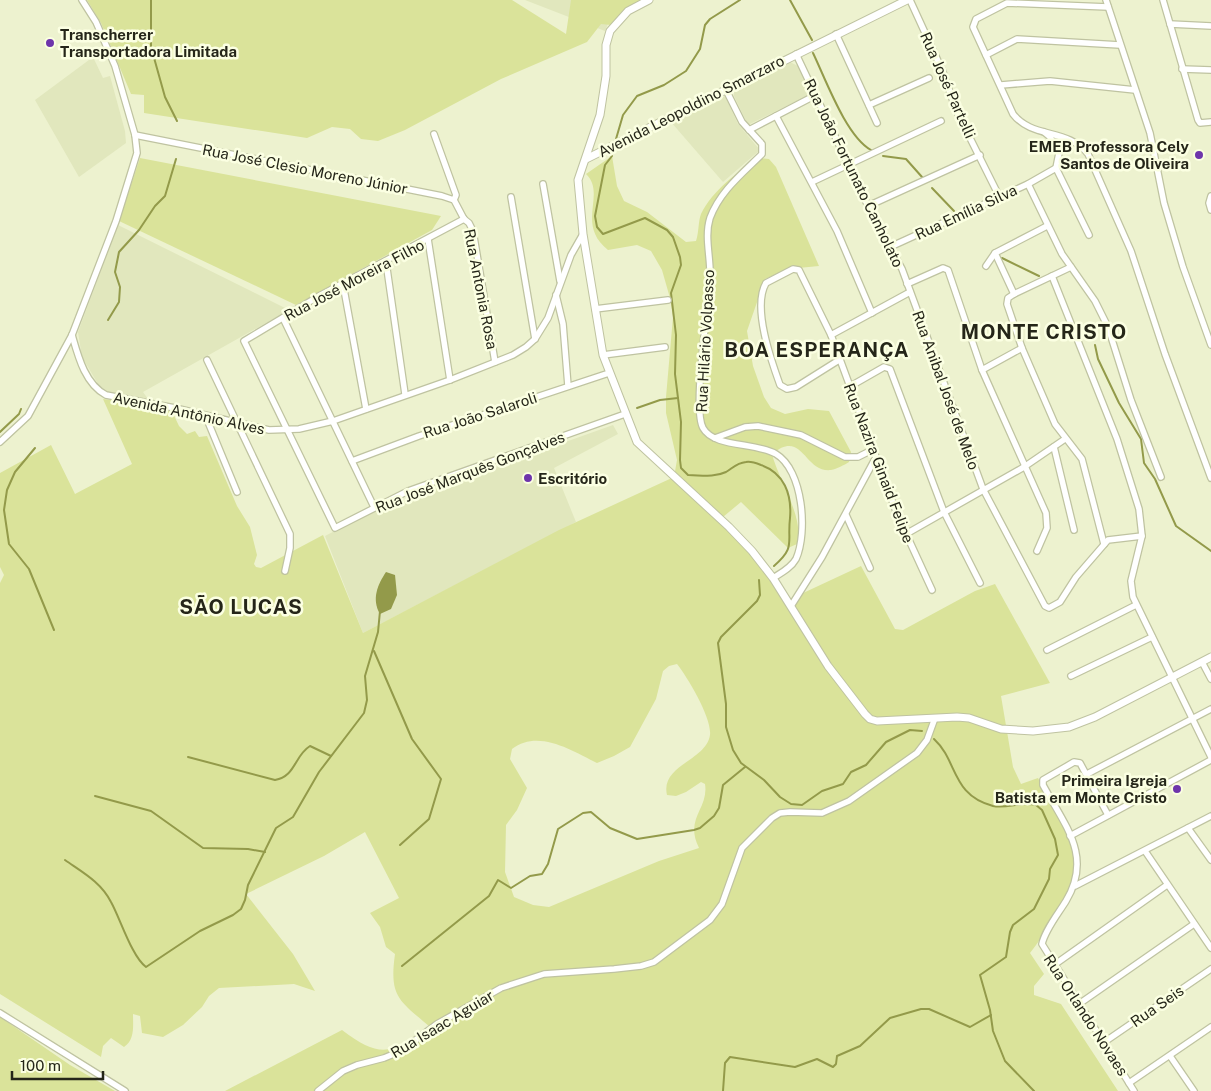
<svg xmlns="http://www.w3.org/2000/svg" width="1211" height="1091" font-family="'Public Sans',sans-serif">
	<rect width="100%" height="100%" fill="#edf2cf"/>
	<!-- built -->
	<g fill="#e1e7bd">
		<polygon points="525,0 613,0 612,14 605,31"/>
		<polygon points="93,57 103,78 110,76 125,131 126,143 79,177 35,100"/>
		<polygon points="790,62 800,67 813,93 748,125 734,96 734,91"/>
		<polygon points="725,96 738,124 760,150 723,182 671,122"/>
		<polygon points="118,225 289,310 143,392 148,399 106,392 101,389 82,357 78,332"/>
		<polygon points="613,425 618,434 554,468 576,522 363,633 325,536 375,510"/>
	</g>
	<!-- green -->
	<g fill="#dae39a" fill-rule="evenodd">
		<polygon points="87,0 512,0 566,34 571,0 644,0 611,25 601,24 587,42 501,79 405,130 378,141 361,139 350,129 332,127 307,138 144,113 144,95 131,94 101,23"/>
		<path d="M612 156 617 186 624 201 647 212 686 242 696 241C699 232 698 222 701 214 713 190 737 172 760 158L769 159 776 167 819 266 788 269 765 279 747 331 753 366 764 397 771 408 785 414 808 409 829 411 851 452 849 462C844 465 837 469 831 470 804 473 803 428 772 454 778 479 805 518 797 544L788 548 741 502 723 517 786 601 861 566 895 629 903 630 975 591 995 584 1050 683 1001 696 1013 767 1021 784 1038 778C1052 804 1072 832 1076 862 1078 880 1043 938 1030 953L1044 974 1034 986V995L1061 1004 1118 1091H225L342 1030C381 1060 393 1053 430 1027 399 1000 389 997 395 954L386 947 380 927 370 913 399 898 365 832 324 856 246 894 293 954 315 991 294 984 219 988 209 996 202 1007 183 1025 163 1037 142 1033 140 1016 133 1014C133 1026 135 1040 124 1047L111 1038 103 1046 101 1057 0 994V583L4 575 0 567V473L51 445 75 494 132 464 103 399 170 407 179 426 187 434 195 431 199 437 207 436 237 506 250 527 257 555 254 564 256 567 261 568 323 535 363 633 559 530 674 477 677 460 666 413V397L673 317 670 298 662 270 651 251 637 245 608 250C575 224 607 194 586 174ZM677 664C688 678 712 718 710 735 706 761 660 765 667 795L676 796 686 792 701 782 705 784C709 809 684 818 699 848L659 861 549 907 533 905 514 897 505 872 506 825 517 810 527 788 510 759 512 749C538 729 571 750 597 763L614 756 630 747 656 699 663 671 669 666Z"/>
		<polygon points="140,158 441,216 432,230 296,305 119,221"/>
		<polygon points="0,1017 70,1065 115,1091 0,1091"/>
	</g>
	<!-- water -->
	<path fill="#939a4a" d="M386 572 395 575 397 595 391 609 380 614C371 599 378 584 386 572Z"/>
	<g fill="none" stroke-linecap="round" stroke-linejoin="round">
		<!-- stream -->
		<g stroke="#939a4a" stroke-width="2">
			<polyline points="151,0 151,47 165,97 177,121"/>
			<polyline points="790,0 812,40"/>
			<path d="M813 53C826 80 846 136 871 150"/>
			<polyline points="616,139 623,115 637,96 664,85 686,71 700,49 705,25 710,19 740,0"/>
			<path d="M612 156 605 165 595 216 597 227 603 234 645 218 667 230 673 237 680 257 681 265 671 293 676 335 675 374 681 422 680 460 681 468 688 475C701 475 713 478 726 472 733 468 736 463 746 462 751 461 756 463 761 465 784 473 792 494 790 518 787 543 796 547 774 566"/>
			<polyline points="883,156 906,159 922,177"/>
			<polyline points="932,188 954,211"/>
			<polyline points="1002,258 1039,276"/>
			<polyline points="108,320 119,302 120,287 115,272 119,252 139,230 155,206 165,196 176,159"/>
			<polyline points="1095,345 1098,359 1119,403 1141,439 1144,463 1155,479 1176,526 1211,551"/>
			<polyline points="637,408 660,400 678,398"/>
			<polyline points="0,432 19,414 21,409"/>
			<polyline points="35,448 15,472 7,490 4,510 9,544 29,569 54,630"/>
			<polyline points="759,580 760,595 757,601 721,637 718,643 726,704 726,727 733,750 741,763 764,780 780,797 791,804 802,805 822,791 843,784 851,772 866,765 886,742 910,730 922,731"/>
			<polyline points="374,651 412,739 441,779 429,819 400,845"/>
			<path d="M934 739C958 761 951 795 993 806 1007 809 1022 801 1036 805L1042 810 1055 839 1058 855 1050 869 1049 879 1034 909 1013 925 1010 932 1006 957 980 975 990 1010 993 1031 1005 1061 1034 1091"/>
			<path d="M188 757 275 780C296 776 294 756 310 746L331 756"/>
			<polyline points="95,796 151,811 203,848 248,849 265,852"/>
			<path d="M65 860C82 872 101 882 111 902 120 918 132 957 146 967L200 931 233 915 241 909 245 900 248 885 276 828 293 817 319 772 364 713 367 700 365 676 378 632 380 611"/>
			<polyline points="402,966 489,896 498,880 511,888 530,876 542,874 548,864 558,829 583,813 591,812 610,828 637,839 694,830 700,828 714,816 719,808 723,785 745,767"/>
			<polyline points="723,1091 725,1063 730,1057 795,1067 817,1059 833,1067 836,1064 837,1056 860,1046 890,1018 921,1009 929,1009 970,1027 991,1015"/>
		</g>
		<defs>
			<g id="minor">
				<polyline points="910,0 943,72 956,110 999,196"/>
				<polyline points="1106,0 1150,133 1164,203 1183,267 1211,345"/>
				<polyline points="1163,0 1198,120 1200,123 1211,122"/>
				<path d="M1108 7 1007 3 976 19 973 27 1013 114C1032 139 1068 128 1088 154L1131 251 1165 354 1211 478"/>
				<polyline points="1170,24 1211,26"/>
				<polyline points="836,34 877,123"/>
				<polyline points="796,54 868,206 902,269 983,489 1045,606 1049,608 1060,602 1076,577 1108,540 1142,536"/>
				<polyline points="986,55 1017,39 1120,45"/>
				<polyline points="1182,69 1211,70"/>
				<polyline points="1001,85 1050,81 1135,90"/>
				<path d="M726 90 742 122 762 144V154C743 173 720 191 710 218 704 237 711 258 710 278 709 306 692 408 703 428 714 448 756 442 776 454 803 470 808 532 796 559 791 568 781 573 773 578"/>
				<polyline points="869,105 929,78"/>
				<polyline points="776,116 837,231 872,313"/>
				<polyline points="749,130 816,95"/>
				<polyline points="434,134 456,195 454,200"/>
				<polyline points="135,135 442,196 454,200 464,219"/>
				<polyline points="1056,168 1089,235"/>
				<polyline points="812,182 941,121"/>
				<polyline points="543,184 560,281"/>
				<polyline points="1028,184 1062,254 1095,301 1108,327 1131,400 1161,477"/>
				<polyline points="1211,196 1209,203 1211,210"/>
				<polyline points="511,197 535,339"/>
				<polyline points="868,206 980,155"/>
				<polyline points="464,219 319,296 244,341 335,528 408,491 625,414"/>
				<polyline points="464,219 469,223 473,231 495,362"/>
				<polyline points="428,239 450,380"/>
				<polyline points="890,247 1028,184 1056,168 1059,153 1050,137 1044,132"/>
				<polyline points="995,253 1014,294"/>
				<polyline points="386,262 405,394"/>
				<polyline points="986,266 995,253 1047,226"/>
				<polyline points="1071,267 1014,294 1008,298 1007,304 1022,348 1055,424 1082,459 1104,544"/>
				<polyline points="1052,276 1117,439 1139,509 1142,536 1131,581 1133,597 1211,757"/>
				<polyline points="343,284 366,409"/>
				<polyline points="907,284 943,268 948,270 982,370 1046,513 1047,528 1037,551"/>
				<polyline points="556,295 563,324 568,386"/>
				<polyline points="595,309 668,300"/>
				<polyline points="283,318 374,507"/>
				<path d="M72 335C78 356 85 384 106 395L175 408 269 430 299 429 333 421 450 380 513 355 526 347 535 339 548 318 571 255 583 234"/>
				<polyline points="831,335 910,292"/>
				<polyline points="603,355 665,347"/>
				<polyline points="207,360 290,534 290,548 285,571"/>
				<path d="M839 360 796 387 787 389 780 385C771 360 752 307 766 283L793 269 799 270 831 335 897 514 932 590"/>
				<polyline points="982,370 1022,348"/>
				<polyline points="849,387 884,367 890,369 944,512 980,583"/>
				<polyline points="206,417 237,492"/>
				<polyline points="715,438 745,427 758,426 801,435 845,457 858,457 872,450"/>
				<polyline points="0,442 28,416 72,335 116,221 137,153 135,135 115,66 96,22 82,0"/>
				<polyline points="1054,447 1074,530"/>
				<polyline points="352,461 419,436 609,373"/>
				<polyline points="846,515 870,568"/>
				<polyline points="906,534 1024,467 1065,439"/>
				<polyline points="791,606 822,557 875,459"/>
				<polyline points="1047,650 1136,605"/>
				<polyline points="1202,662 1211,679"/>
				<polyline points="1071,676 1152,637"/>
				<polyline points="1087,774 1211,709"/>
				<path d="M1108 815 1080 763 1074 762 1043 780V785C1065 826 1093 856 1066 901 1058 914 1045 930 1042 944L1134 1091"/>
				<polyline points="1188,828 1211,860"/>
				<polyline points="1070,836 1211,760"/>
				<polyline points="1145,851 1211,948"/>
				<polyline points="1075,886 1211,816"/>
				<polyline points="1054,965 1167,885"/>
				<polyline points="1079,1004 1194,924"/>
				<polyline points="0,1013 125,1091"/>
				<polyline points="1103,1043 1211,969"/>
				<polyline points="1170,1056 1194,1091"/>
				<polyline points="1129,1083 1211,1027"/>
				<polyline points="318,1091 343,1071 357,1065 384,1058 401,1051 437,1024 501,988 544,974 614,969 641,966 654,962 710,920 722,904 742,848 772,818 780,813 790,812 822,813 849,801 917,753 927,740 935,718"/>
			</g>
			<g id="tertiary">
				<polyline points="649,0 628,11 610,31 606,45 606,76 600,115 578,180 583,234 603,355 637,442 729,527 752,551 773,578 828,666 865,714 870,719 877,721 957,717 969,718 1001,729 1033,731 1069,727 1095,717 1211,657"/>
				<polyline points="586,159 907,0"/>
			</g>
		</defs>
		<!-- minor casing -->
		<use href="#minor" stroke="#bfc3a1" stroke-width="8"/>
		<!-- tertiary casing -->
		<use href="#tertiary" stroke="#bfc3a1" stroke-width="9"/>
		<!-- minor -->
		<use href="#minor" stroke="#fff" stroke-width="5.5"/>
		<!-- tertiary -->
		<use href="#tertiary" stroke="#fff" stroke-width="7"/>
	</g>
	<!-- markers -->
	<g fill="#6e35ab" stroke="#fbffe2" stroke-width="2">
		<circle cx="50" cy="43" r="5"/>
		<circle cx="1199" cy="155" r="5"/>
		<circle cx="528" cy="478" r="5"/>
		<circle cx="1177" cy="789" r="5"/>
	</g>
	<g text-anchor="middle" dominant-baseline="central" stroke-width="5" stroke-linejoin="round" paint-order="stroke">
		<!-- poi labels -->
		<g font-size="15" font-weight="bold" fill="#252619" stroke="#fbffe2" text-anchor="start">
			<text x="60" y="34">Transcherrer<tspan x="60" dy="17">Transportadora Limitada</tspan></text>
			<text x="1189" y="146" text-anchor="end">EMEB Professora Cely<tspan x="1189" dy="17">Santos de Oliveira</tspan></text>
			<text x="538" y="478">Escritório</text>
			<text x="1167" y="780" text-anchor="end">Primeira Igreja<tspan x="1167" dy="17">Batista em Monte Cristo</tspan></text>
		</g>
		<!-- street labels -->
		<g font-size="15" fill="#252619" stroke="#fbffe2">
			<text transform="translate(948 85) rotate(66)">Rua José Partelli</text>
			<text transform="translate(691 106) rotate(-27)">Avenida Leopoldino Smarzaro</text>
			<text transform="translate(305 169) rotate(11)">Rua José Clesio Moreno Júnior</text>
			<text transform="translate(854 173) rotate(64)">Rua João Fortunato Canholato</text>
			<text transform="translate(966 212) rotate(-25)">Rua Emília Silva</text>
			<text transform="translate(354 280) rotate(-28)">Rua José Moreira Filho</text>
			<text transform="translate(481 289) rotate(79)">Rua Antonia Rosa</text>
			<text transform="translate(705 341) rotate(-87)">Rua Hilário Volpasso</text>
			<text transform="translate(946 390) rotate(70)">Rua Anibal José de Melo</text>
			<text transform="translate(189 413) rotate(12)">Avenida Antônio Alves</text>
			<text transform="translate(480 415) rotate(-18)">Rua João Salaroli</text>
			<text transform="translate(879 463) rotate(69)">Rua Nazira Ginaid Felipe</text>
			<text transform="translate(470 472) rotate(-21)">Rua José Marquês Gonçalves</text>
			<text transform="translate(1157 1006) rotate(-35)">Rua Seis</text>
			<text transform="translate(1086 1015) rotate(57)">Rua Orlando Novaes</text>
			<text transform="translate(442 1024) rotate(-31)">Rua Isaac Aguiar</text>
		</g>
		<!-- district labels -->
		<g font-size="20" font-weight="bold" letter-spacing="1" fill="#252619" stroke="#fbffe2">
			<text x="1044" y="332">MONTE CRISTO</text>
			<text x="817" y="350">BOA ESPERANÇA</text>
			<text x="241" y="607">SÃO LUCAS</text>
		</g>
	</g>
	<!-- scale -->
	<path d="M12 1071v8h91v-8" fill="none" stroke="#252619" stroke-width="2.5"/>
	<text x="20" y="1071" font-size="15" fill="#252619" stroke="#fbffe2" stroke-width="4" paint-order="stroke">100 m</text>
</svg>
